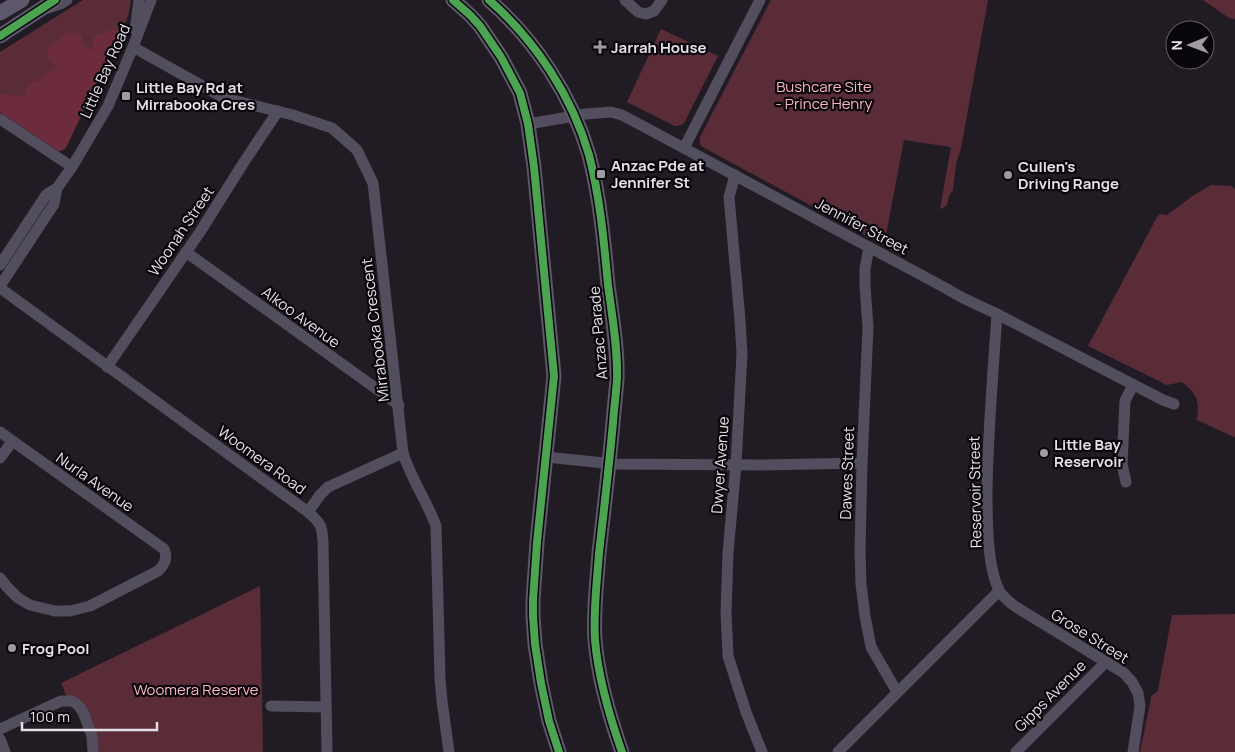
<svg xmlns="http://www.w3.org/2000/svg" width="1235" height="752" font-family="Manrope,sans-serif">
	<rect width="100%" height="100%" fill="#211c23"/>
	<!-- green -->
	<g fill="#5a2c38">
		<polygon points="83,0 131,0 129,13 126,21 66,148 59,151 0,112 0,52"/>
		<polygon points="771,0 988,0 961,148 956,164 953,190 949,196 947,205 943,208 940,209 951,147 904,140 885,240 880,243 701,146 700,142 700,137"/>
		<polygon points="1203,0 1235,0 1235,19 1229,18"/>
		<path d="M661 29 718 56 685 121C683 125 679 126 675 126L627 102Z"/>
		<path d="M1211 185 1232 186 1235 189V437H1234L1197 420C1199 400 1198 395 1182 382L1167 385 1088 346 1157 217 1160 214 1167 215 1194 195Z"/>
		<polygon points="260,586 263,752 96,752 96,741 66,695 61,683"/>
		<polygon points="1235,614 1235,752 1140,752 1151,698 1151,696 1157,692 1158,690 1172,615"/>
	</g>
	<!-- forest -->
	<path fill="#6d2b3e" d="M115 29 121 31 65 149 61 151H58L0 112V94C9 95 17 96 26 95L27 86 29 83 38 81 45 73 53 70 56 65C49 61 47 57 47 49 51 45 56 42 60 38 68 32 73 29 82 36V44L89 50H92L94 47 92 43 95 36 110 30Z"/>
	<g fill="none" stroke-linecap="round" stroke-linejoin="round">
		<!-- minor -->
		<g stroke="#524e5d" stroke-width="11">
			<polyline points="625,0 638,12 646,14 654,11 662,0"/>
			<polyline points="48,8 60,4 67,0"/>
			<polyline points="135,30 139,0"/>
			<path d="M133 47 224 98 293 115 332 128 357 150 373 183 403 453C411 479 427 501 436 526L440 678 442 701 449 752"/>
			<polyline points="0,119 72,167"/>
			<polyline points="528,124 586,114 611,112 622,115 938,284 963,298 997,314 1163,400 1174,404"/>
			<polyline points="684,148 760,0"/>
			<polyline points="735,175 729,197 740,320 742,354 736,464 728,553 726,612 728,656 746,712 762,752"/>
			<polyline points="869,247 865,269 865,286 868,327 862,463 860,551 861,584 865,616 871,647 897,692"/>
			<polyline points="186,252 399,405"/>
			<polyline points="0,265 46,195 57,188"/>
			<polyline points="0,286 54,204 57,188 72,167 108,106 133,47 151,0"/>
			<path d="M0 288 308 512C322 524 322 526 323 543L327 752"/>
			<path d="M997 314C993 373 988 431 987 490 987 518 987 563 998 588 1001 596 1009 602 1016 607L1124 673 1132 682 1138 693 1140 706 1133 752"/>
			<polyline points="107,367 200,232 244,162 278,111"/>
			<path d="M0 432 164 549C168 558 165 564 158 571L90 606 70 611H55L30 605 18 598 7 587 0 578"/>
			<polyline points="546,457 614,464 760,465 862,463"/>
			<polyline points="0,458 12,442"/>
			<polyline points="1126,482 1122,464 1125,401 1133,385"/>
			<polyline points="308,512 320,495 328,487 403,453"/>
			<polyline points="271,706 326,707"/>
			<polyline points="0,729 61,701 72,701 78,705 83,712 92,736 93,752"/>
			<polyline points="0,739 5,752"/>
			<polyline points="838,752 999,591"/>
			<polyline points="1016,752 1106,662"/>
		</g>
		<!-- major -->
		<g stroke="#5c576a" stroke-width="15">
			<polyline points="453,0 470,15 480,26 501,57 520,93 528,124 534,167 554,376 537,542 533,600 533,616 535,644 541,683 549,721 559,752"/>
			<path d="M489 0C535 40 572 96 589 155 600 197 604 242 608 285 612 315 618 349 617 379 616 394 614 409 613 423 609 466 604 510 599 553 597 582 593 611 595 640 598 676 610 718 622 752"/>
			<polyline points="0,13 22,0"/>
			<polyline points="0,36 55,0"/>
		</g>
		<defs>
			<g id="cycleway">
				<polyline points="453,0 470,15 480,26 501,57 520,93 528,124 534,167 554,376 537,542 533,600 533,616 535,644 541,683 549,721 559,752"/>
				<path d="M489 0C535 40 572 96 589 155 600 197 604 242 608 285 612 315 618 349 617 379 616 394 614 409 613 423 609 466 604 510 599 553 597 582 593 611 595 640 598 676 610 718 622 752"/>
				<polyline points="0,36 55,0"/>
			</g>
		</defs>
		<!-- cycleway casing -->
		<use href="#cycleway" stroke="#09060b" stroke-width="11"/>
		<!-- cycleway -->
		<use href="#cycleway" stroke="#4ca352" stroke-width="8"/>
	</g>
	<!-- markers -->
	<g fill="#a09ba3" stroke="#09060b" stroke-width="2">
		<path d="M597.5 39.5h5v5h5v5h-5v5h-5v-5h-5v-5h5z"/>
		<rect x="121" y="91" width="10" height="10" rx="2.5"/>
		<rect x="596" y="169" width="10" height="10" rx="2.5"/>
		<circle cx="1008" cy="175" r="5"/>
		<circle cx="1044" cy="453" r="5"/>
		<circle cx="12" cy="648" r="5"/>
	</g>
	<g text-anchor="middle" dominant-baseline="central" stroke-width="4.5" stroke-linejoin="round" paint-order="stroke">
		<!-- poi labels -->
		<g font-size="15" font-weight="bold" fill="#e5dfe8" stroke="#09060b" text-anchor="start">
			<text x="611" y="47">Jarrah House</text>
			<text x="136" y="87">Little Bay Rd at<tspan x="136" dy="17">Mirrabooka Cres</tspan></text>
			<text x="611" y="165">Anzac Pde at<tspan x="611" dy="17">Jennifer St</tspan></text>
			<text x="1018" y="166">Cullen's<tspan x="1018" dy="17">Driving Range</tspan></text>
			<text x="1054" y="444">Little Bay<tspan x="1054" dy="17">Reservoir</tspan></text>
			<text x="22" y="648">Frog Pool</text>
		</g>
		<!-- street labels -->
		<g font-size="15" fill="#e5dfe8" stroke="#09060b">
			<text transform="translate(105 71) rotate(-66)">Little Bay Road</text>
			<text transform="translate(862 226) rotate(28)">Jennifer Street</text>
			<text transform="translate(181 231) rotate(-56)">Woonah Street</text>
			<text transform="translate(301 317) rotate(36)">Alkoo Avenue</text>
			<text transform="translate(375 330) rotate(-97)">Mirrabooka Crescent</text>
			<text transform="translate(598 333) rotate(-95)">Anzac Parade</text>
			<text transform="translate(262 460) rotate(36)">Woomera Road</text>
			<text transform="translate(720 465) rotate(-86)">Dwyer Avenue</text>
			<text transform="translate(847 473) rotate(-88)">Dawes Street</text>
			<text transform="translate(95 482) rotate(35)">Nurla Avenue</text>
			<text transform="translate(975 492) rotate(-91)">Reservoir Street</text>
			<text transform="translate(1090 636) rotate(32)">Grose Street</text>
			<text transform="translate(1050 696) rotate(-45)">Gipps Avenue</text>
		</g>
		<!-- park labels -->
		<g font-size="15" fill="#fbb5c4" stroke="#09060b">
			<text x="824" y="86">Bushcare Site<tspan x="824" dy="17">- Prince Henry</tspan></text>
			<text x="196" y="689">Woomera Reserve</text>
		</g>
	</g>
	<!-- north arrow -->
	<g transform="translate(1190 45) rotate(269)"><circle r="24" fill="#09060b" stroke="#615d63"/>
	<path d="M0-4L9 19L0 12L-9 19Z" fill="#a09ba3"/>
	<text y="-8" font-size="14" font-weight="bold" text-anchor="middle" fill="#e5dfe8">N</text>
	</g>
	<!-- scale -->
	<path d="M22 722v8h135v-8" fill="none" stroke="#e5dfe8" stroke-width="2.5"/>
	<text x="30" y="722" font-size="15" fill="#e5dfe8" stroke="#09060b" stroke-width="4" paint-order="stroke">100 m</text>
</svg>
